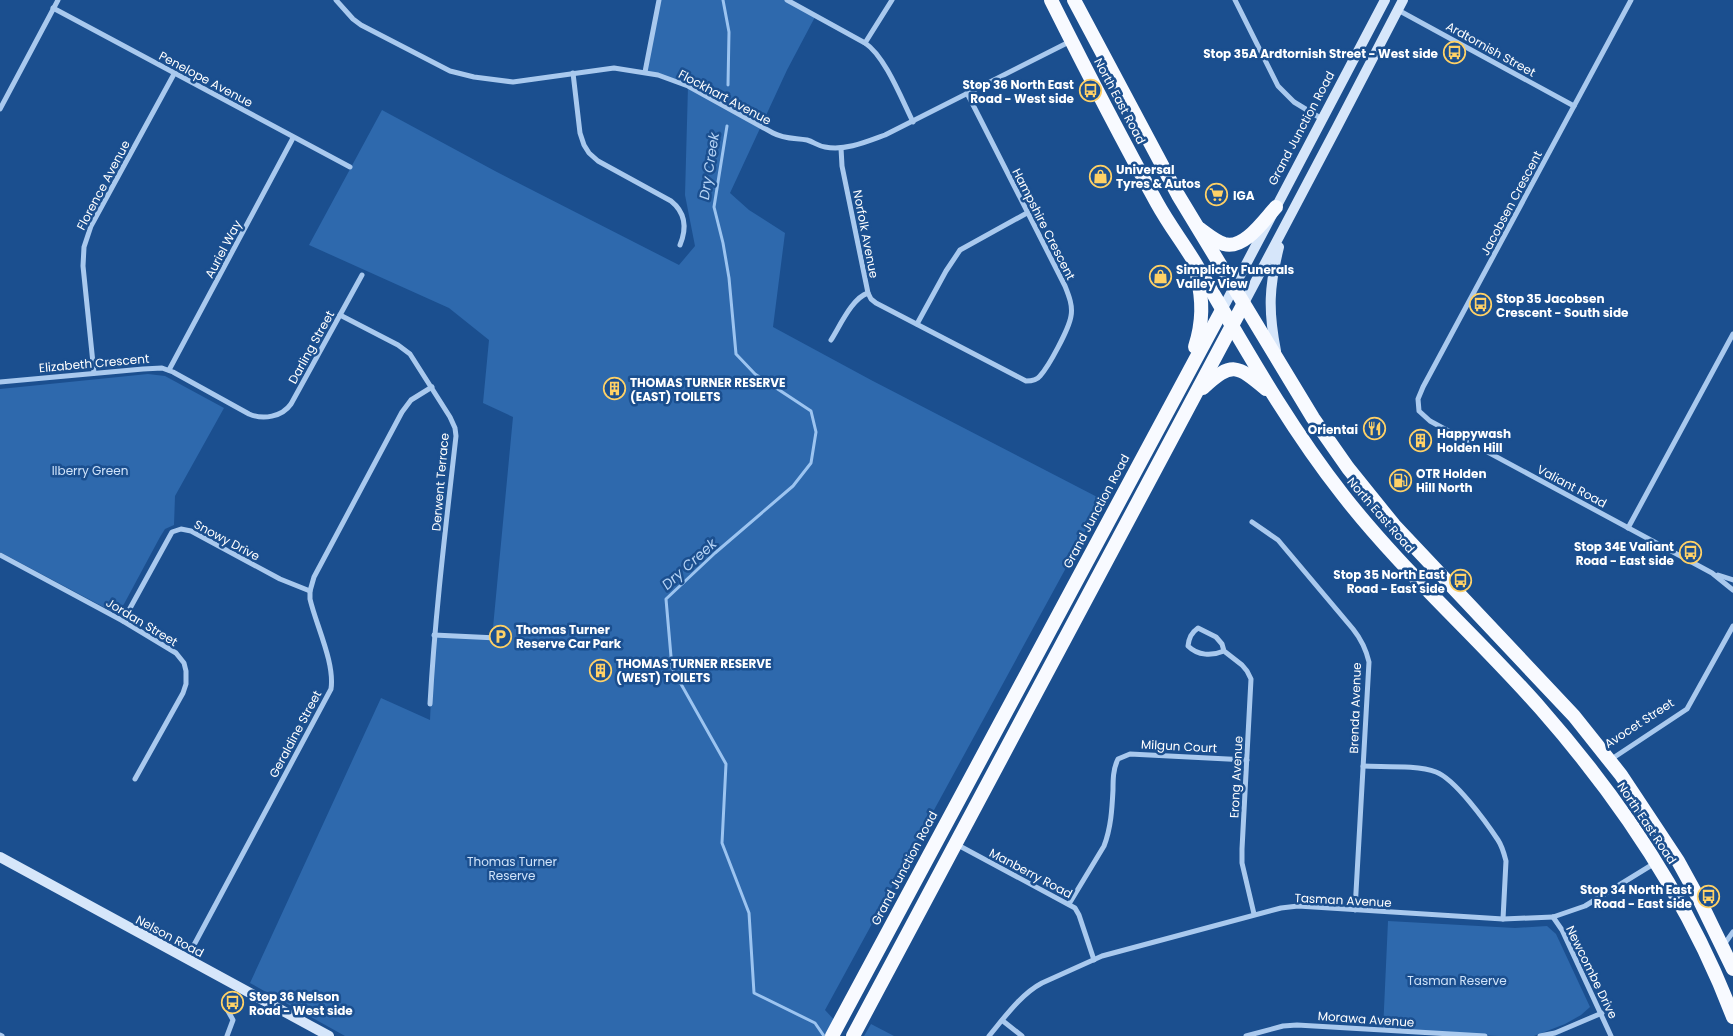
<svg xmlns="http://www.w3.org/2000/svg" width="1733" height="1036" font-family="Poppins,sans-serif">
	<rect width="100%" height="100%" fill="#1b4f8f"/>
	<!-- green -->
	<g fill="#2e69ad">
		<polygon points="659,0 787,0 815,17 787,70 730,193 749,210 785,233 773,327 871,380 1103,500 825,1010 838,1024 832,1036 345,1036 250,983 381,698 430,720 434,635 492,638 513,417 483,403 489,340 449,308 309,245 382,110 495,171 679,265 695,246 685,195 688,86 645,72"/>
		<polygon points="148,374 165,376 224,408 175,496 174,525 165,529 160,537 124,604 119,610 113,612 0,552 0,389"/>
		<polygon points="1388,921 1515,928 1547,926 1556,934 1590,1007 1581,1015 1565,1024 1534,1036 1498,1036 1383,1031"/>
		<polygon points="871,1024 894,1036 864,1036"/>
	</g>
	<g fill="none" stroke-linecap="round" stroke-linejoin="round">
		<!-- stream -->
		<g stroke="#9cc4f0" stroke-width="3">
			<polyline points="723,0 729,32 728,85"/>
			<polyline points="727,126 714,207 723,243 729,278 736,354 755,374 811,411 816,432 811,463 793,486 715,553 666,599 672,668 726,764 722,843 749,913 754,993 815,1023 824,1036"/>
		</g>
		<!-- minor -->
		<g stroke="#a9c9ee" stroke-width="5">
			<path d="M336 0 353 19 361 25 450 71 474 77 513 82 614 68 658 75 688 86 773 133C784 139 794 138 807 140 814 142 818 146 825 147 845 151 866 142 885 135L1071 41"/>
			<path d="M787 0 865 43C885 56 902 100 913 122"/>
			<polyline points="1235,0 1278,86 1294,102 1322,119"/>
			<polyline points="1631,0 1423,387 1418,399 1419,411 1430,421 1712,573 1733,590"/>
			<polyline points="53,8 350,167"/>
			<polyline points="1398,10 1574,106"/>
			<polyline points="865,43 892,0"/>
			<polyline points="645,72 659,0"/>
			<path d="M573 73 580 133 584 145 589 153 598 161 671 201C686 213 687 228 680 245"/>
			<polyline points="0,109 58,0"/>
			<path d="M868 293 871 299 876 303 1026 381C1032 381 1037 380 1040 376 1049 366 1069 329 1071 316 1073 306 1069 296 1065 286L967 93"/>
			<path d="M340 315 398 345 410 354 450 417 455 428 456 436C446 525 435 614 430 704"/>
			<polyline points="917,324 946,271 960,250 1027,213"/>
			<path d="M831 340C840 326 852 298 868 293L842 166 841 148"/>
			<polyline points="169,370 293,138"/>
			<polyline points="94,373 83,266 84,247 91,226 174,74"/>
			<path d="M0 382 143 369 162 368 173 372 249 414C263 420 282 417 291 404L362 275"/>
			<path d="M1252 522 1278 540 1353 629C1361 639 1366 649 1369 662L1355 910"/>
			<polyline points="1628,528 1733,334"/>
			<polyline points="0,555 123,621 176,653 184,663 186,671 186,684 183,693 135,779"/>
			<polyline points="1718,575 1733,580"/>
			<polyline points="123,621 172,532 181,529 191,531 280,579 310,591"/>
			<polyline points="434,635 497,638"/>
			<path d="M1224 651C1212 656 1198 656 1188 646 1189 638 1191 633 1198 628L1216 637 1222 644 1224 651 1242 665 1247 671 1251 679 1242 849V863L1254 914"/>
			<polyline points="1610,760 1687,709 1733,626"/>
			<path d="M1363 766C1383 767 1418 765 1436 772 1455 779 1486 822 1498 840 1502 846 1504 853 1506 861L1503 919"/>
			<polyline points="956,844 1075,908 1079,915 1094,960"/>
			<path d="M1069 904 1104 846C1111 828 1112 809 1113 790 1113 780 1113 769 1118 759L1130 754 1247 760"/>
			<polyline points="1553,917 1562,930 1611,1036"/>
			<polyline points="1723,946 1733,932"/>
			<path d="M187 958 331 689C335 663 316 625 310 599V591L314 577 402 412 411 400 432 387"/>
			<polyline points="1003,1021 1022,1036"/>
			<polyline points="0,1035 2,1036"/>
			<polyline points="227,1036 233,1020 228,1011"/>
			<path d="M989 1036C1004 1018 1021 994 1042 983L1102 956 1281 908 1298 906 1503 919 1553 917 1585 906 1655 863"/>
			<polyline points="1246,1036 1283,1026 1297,1025 1485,1036"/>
			<polyline points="1540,1036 1555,1033 1602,1013"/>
		</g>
		<!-- secondary -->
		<g stroke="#d6e6fa" stroke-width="10">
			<polyline points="1243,305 1337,127 1403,0"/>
			<polyline points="1222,310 1385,0"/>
			<path d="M1276 351C1268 310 1269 287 1279 247"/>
			<polyline points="0,857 329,1036"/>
		</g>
		<!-- trunk -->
		<g stroke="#f8faff" stroke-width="14">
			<path d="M1051 0C1085 68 1120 136 1157 203 1169 225 1184 244 1197 266 1243 344 1287 424 1343 495 1403 572 1477 636 1541 709 1621 800 1690 903 1733 1017"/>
			<polyline points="1074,0 1178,195 1313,418 1348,468 1394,525 1574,716 1621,775 1678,861 1700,901 1733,969"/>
			<path d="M1200 229C1207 234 1215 241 1224 244 1244 250 1264 220 1276 207"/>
			<path d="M1195 347C1203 322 1203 301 1197 275"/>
			<path d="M1203 388C1232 361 1237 365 1266 389"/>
			<polyline points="832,1036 1222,310"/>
			<polyline points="853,1036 1243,305"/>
		</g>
	</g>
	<!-- icons -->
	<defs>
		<symbol id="bus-ring" viewBox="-11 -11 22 22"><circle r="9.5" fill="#1b4f8f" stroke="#ffd166" stroke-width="1.5"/><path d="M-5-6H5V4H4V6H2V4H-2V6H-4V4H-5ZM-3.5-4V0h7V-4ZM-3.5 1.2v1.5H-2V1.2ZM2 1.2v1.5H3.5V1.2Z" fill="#ffd166"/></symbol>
		<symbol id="shop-ring" viewBox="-11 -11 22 22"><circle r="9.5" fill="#1b4f8f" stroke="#ffd166" stroke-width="1.5"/><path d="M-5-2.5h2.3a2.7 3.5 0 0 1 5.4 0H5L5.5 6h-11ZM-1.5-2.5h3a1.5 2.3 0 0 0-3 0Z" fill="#ffd166"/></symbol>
		<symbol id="supermarket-ring" viewBox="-11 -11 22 22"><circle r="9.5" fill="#1b4f8f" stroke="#ffd166" stroke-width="1.5"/><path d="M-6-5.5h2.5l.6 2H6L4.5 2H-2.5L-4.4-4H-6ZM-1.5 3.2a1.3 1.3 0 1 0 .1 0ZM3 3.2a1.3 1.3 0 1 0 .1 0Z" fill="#ffd166"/></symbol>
		<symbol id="building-ring" viewBox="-11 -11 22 22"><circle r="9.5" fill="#1b4f8f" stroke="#ffd166" stroke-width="1.5"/><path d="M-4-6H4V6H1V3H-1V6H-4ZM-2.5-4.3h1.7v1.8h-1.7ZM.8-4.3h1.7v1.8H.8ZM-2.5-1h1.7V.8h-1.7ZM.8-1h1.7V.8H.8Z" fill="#ffd166"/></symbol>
		<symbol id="restaurant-ring" viewBox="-11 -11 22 22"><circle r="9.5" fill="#1b4f8f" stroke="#ffd166" stroke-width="1.5"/><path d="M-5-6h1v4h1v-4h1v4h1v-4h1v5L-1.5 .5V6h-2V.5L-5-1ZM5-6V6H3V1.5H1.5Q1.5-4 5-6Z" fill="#ffd166"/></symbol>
		<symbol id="fuel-ring" viewBox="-11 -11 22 22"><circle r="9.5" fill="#1b4f8f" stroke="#ffd166" stroke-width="1.5"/><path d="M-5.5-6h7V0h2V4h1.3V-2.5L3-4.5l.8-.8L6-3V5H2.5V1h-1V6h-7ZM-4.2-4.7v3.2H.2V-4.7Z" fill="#ffd166"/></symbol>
		<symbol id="parking-ring" viewBox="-11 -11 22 22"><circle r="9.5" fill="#1b4f8f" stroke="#ffd166" stroke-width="1.5"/><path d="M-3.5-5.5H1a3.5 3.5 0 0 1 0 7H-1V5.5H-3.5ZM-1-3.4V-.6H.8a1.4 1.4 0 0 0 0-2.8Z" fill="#ffd166"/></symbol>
	</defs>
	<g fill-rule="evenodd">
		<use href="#bus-ring" x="1442" y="40" width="25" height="25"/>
		<use href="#bus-ring" x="1078" y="78" width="25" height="25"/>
		<use href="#shop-ring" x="1088" y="164" width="25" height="25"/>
		<use href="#supermarket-ring" x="1204" y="182" width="25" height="25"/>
		<use href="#shop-ring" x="1148" y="264" width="25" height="25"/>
		<use href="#bus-ring" x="1468" y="292" width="25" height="25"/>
		<use href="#building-ring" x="602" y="376" width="25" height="25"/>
		<use href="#restaurant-ring" x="1362" y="416" width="25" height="25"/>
		<use href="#building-ring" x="1408" y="428" width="25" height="25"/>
		<use href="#fuel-ring" x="1388" y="468" width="25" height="25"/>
		<use href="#bus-ring" x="1678" y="540" width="25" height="25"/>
		<use href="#bus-ring" x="1448" y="568" width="25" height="25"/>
		<use href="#parking-ring" x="488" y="624" width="25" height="25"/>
		<use href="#building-ring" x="588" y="658" width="25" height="25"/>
		<use href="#bus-ring" x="1696" y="884" width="25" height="25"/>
		<use href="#bus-ring" x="220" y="990" width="25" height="25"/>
	</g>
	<g text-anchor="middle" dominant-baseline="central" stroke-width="5" stroke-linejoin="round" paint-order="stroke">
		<!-- street labels -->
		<g font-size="12" fill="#fff" stroke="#1b4f8f">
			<text transform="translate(1491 49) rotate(29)">Ardtornish Street</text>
			<text transform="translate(206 79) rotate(28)">Penelope Avenue</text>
			<text transform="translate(725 97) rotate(28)">Flockhart Avenue</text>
			<text transform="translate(1120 101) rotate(62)">North East Road</text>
			<text transform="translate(1301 128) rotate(-62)">Grand Junction Road</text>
			<text transform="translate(103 185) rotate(-62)">Florence Avenue</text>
			<text transform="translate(1511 203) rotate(-62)">Jacobsen Crescent</text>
			<text transform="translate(1044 224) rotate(63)">Hampshire Crescent</text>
			<text transform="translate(866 234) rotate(79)">Norfolk Avenue</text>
			<text transform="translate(223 249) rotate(-62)">Auriel Way</text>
			<text transform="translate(311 347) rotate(-61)">Darling Street</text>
			<text transform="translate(94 363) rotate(-5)">Elizabeth Crescent</text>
			<text transform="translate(440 482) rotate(-85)">Derwent Terrace</text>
			<text transform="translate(1572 486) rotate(28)">Valiant Road</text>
			<text transform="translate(1096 511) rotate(-62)">Grand Junction Road</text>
			<text transform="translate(1381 515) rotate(49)">North East Road</text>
			<text transform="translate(227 540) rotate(28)">Snowy Drive</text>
			<text transform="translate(142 622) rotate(31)">Jordan Street</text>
			<text transform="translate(1355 708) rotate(-88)">Brenda Avenue</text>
			<text transform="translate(1639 723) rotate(-33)">Avocet Street</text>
			<text transform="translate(295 734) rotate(-62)">Geraldine Street</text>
			<text transform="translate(1179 746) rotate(3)">Milgun Court</text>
			<text transform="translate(1236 777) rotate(-87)">Erong Avenue</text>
			<text transform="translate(1647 823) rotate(56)">North East Road</text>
			<text transform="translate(904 868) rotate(-62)">Grand Junction Road</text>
			<text transform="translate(1031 873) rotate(28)">Manberry Road</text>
			<text transform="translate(1343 900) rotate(3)">Tasman Avenue</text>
			<text transform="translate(170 936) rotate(28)">Nelson Road</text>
			<text transform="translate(1592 972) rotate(64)">Newcombe Drive</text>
			<text transform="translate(1366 1019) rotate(4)">Morawa Avenue</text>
		</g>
		<!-- poi labels -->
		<g font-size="12" font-weight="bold" fill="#fff" stroke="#1b4f8f" text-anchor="start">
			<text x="1438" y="53" text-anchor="end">Stop 35A Ardtornish Street - West side</text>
			<text x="1074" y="84" text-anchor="end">Stop 36 North East<tspan x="1074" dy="14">Road - West side</tspan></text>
			<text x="1116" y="169">Universal<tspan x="1116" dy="14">Tyres &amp; Autos</tspan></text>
			<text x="1233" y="195">IGA</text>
			<text x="1176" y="269">Simplicity Funerals<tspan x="1176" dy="14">Valley View</tspan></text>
			<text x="1496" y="298">Stop 35 Jacobsen<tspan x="1496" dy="14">Crescent - South side</tspan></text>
			<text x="630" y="382">THOMAS TURNER RESERVE<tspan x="630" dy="14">(EAST) TOILETS</tspan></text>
			<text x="1358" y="429" text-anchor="end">Orientai</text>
			<text x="1437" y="433">Happywash<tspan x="1437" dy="14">Holden Hill</tspan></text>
			<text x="1416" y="473">OTR Holden<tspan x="1416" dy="14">Hill North</tspan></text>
			<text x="1674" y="546" text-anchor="end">Stop 34E Valiant<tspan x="1674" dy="14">Road - East side</tspan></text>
			<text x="1445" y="574" text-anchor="end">Stop 35 North East<tspan x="1445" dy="14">Road - East side</tspan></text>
			<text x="516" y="629">Thomas Turner<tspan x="516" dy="14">Reserve Car Park</tspan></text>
			<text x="616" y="663">THOMAS TURNER RESERVE<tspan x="616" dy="14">(WEST) TOILETS</tspan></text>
			<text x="1692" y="889" text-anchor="end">Stop 34 North East<tspan x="1692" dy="14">Road - East side</tspan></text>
			<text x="249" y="996">Stop 36 Nelson<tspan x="249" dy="14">Road - West side</tspan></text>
		</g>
		<!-- park labels -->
		<g font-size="12" fill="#cfe3fa" stroke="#1b4f8f">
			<text x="90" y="470">Ilberry Green</text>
			<text x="512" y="861">Thomas Turner<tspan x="512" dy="14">Reserve</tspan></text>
			<text x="1457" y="980">Tasman Reserve</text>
		</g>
		<!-- water labels -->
		<g font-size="14" font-style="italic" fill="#b5d3f5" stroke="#1b4f8f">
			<text transform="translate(709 166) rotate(-81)">Dry Creek</text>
			<text transform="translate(689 564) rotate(-42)">Dry Creek</text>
		</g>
	</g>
</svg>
